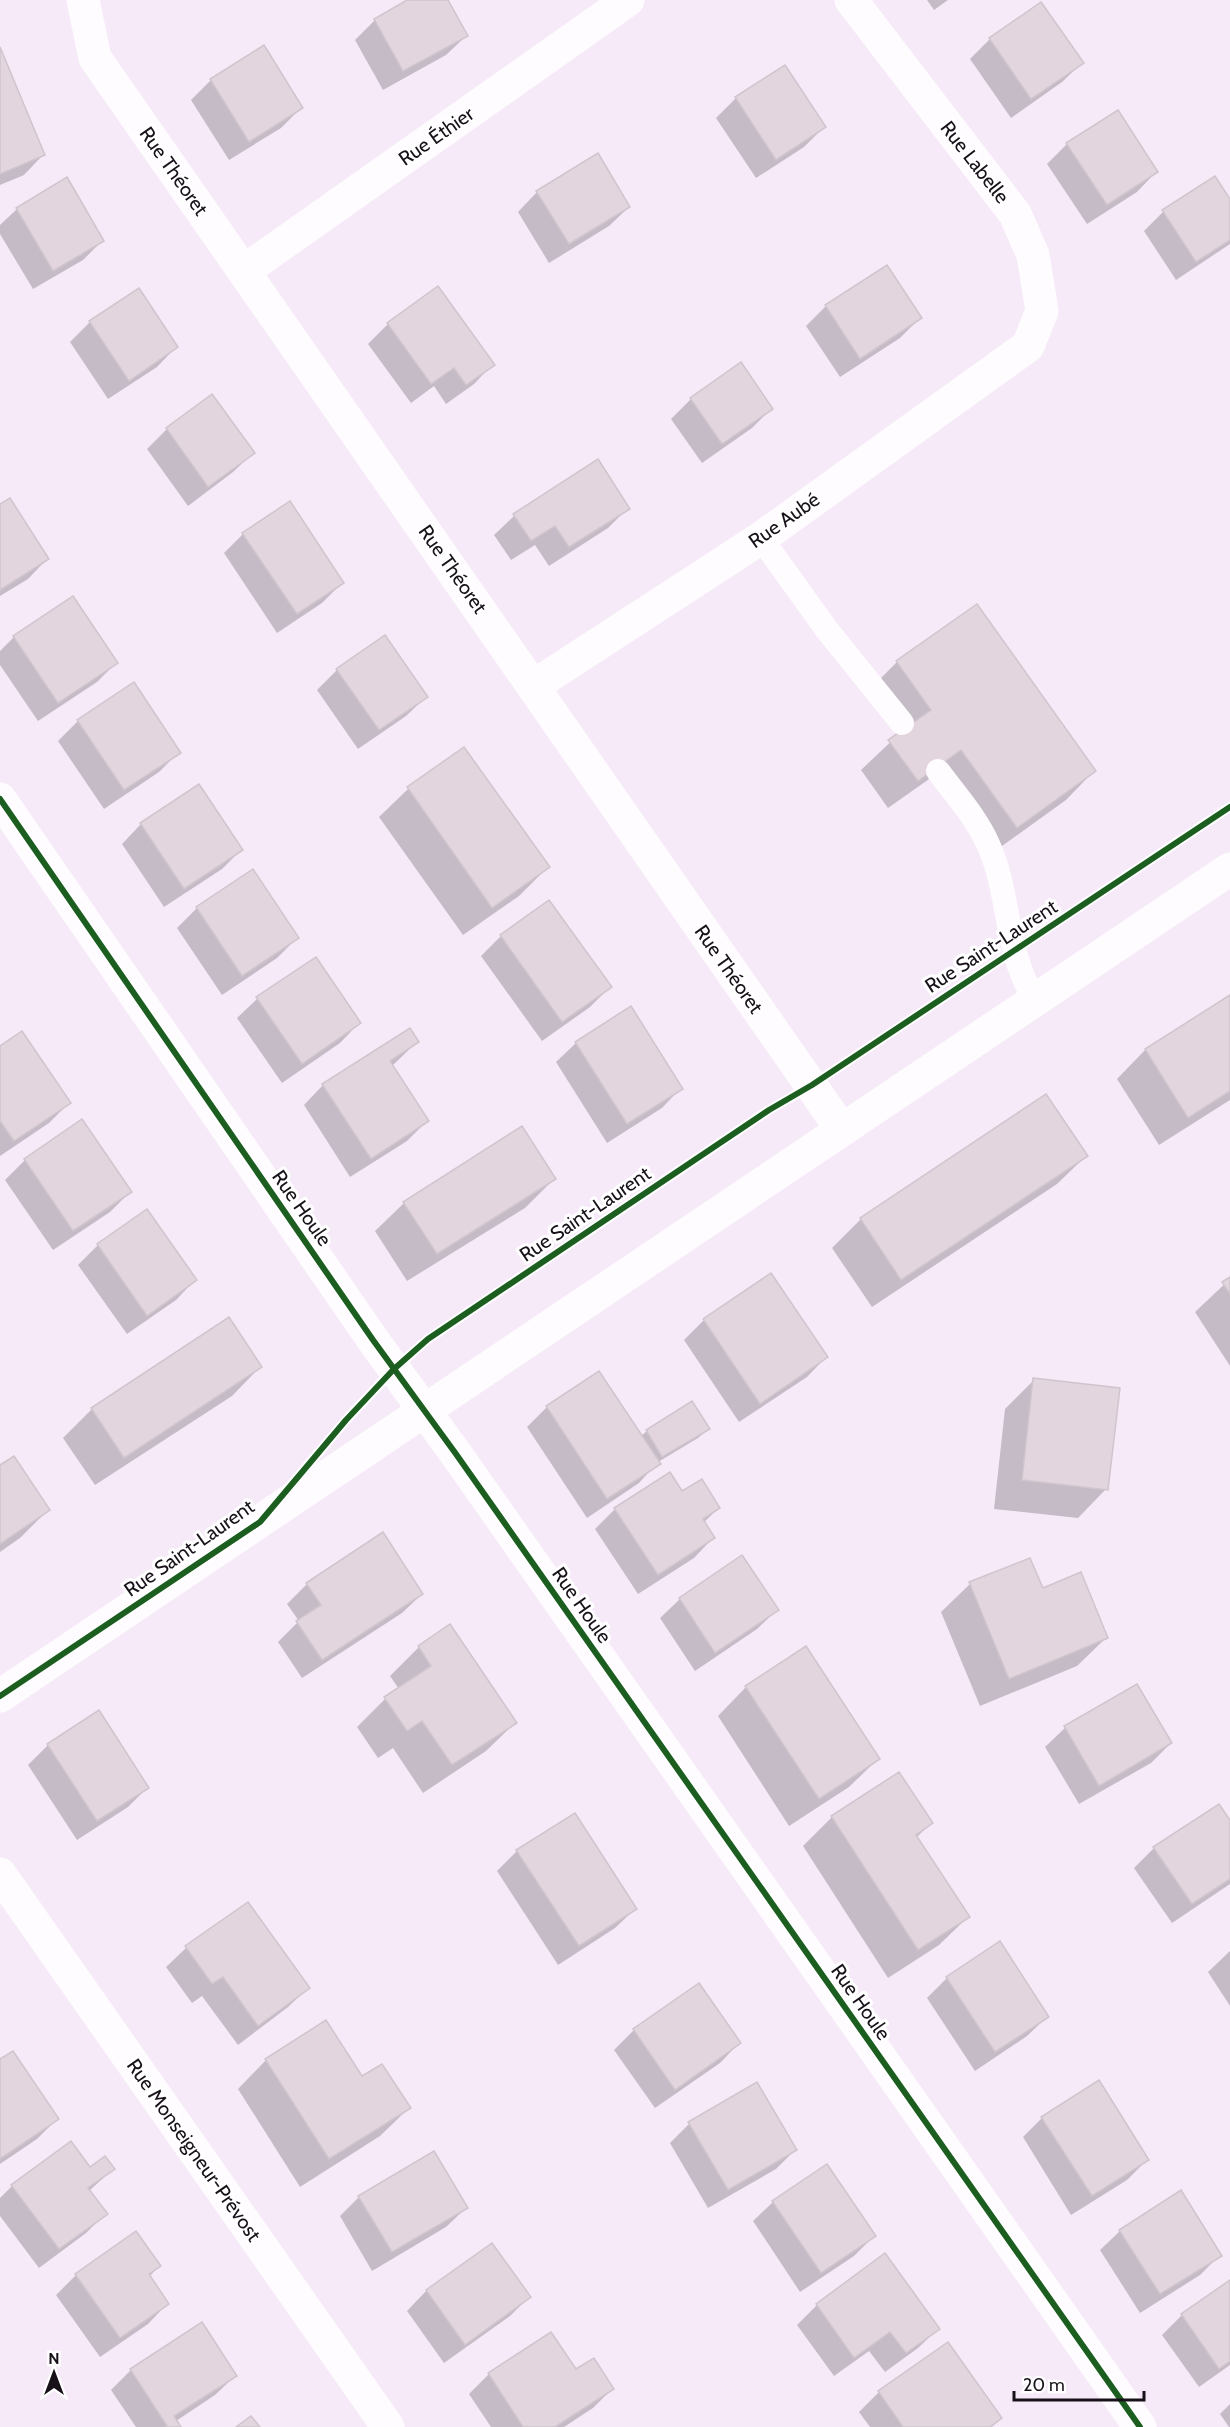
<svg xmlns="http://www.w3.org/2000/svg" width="1230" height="2427" font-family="Cabin,sans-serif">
	<rect width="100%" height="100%" fill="#f6eaf9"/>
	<!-- shadow -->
	<g fill="#0003">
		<polygon points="411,0 446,0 466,36 446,55 383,90 355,40 375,20"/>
		<polygon points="927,0 948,0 934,10"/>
		<polygon points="990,39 1082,63 1062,82 1011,118 970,59"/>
		<polygon points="0,51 43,155 24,175 0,185"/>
		<polygon points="211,80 301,108 281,128 229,160 191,100"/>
		<polygon points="736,98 824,127 804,147 756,178 716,118"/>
		<polygon points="1067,144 1156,172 1137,192 1087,224 1047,164"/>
		<polygon points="537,192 629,207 609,226 549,263 518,212"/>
		<polygon points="1230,202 1230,244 1176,280 1144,231 1163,212"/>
		<polygon points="17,209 102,241 83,260 33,289 0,234 0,225"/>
		<polygon points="886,267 920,318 900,338 840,377 806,326 826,306"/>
		<polygon points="138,290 176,347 157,367 108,399 70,342 90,322"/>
		<polygon points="388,324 493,364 474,384 446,404 434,386 411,403 368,344"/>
		<polygon points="212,396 253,453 233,472 188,506 147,449 167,429"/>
		<polygon points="691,399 771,409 752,428 702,463 671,419"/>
		<polygon points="597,462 628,508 608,528 549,566 535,545 511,560 494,535 514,516"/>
		<polygon points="0,506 47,559 28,579 0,596"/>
		<polygon points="243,534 342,583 322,603 277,633 224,553"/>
		<polygon points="14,637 116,663 97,682 38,721 0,665 0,651"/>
		<polygon points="897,662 1094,771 1066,800 988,856 932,777 888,808 861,770 899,734 868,691"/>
		<polygon points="337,670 426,697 406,716 358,749 317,690"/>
		<polygon points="133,684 179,752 159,772 104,809 58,741 78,721"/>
		<polygon points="464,749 548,867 519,896 463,935 379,817 408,789"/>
		<polygon points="141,824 242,849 222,869 164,907 122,844"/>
		<polygon points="549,902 610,987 590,1007 542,1041 481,956 501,936"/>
		<polygon points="197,908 297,938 277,958 222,995 177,928"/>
		<polygon points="1230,997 1230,1100 1159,1145 1117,1079 1145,1050"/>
		<polygon points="257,999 359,1023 340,1043 282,1083 237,1018"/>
		<polygon points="417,1042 392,1066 427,1121 407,1141 350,1177 304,1105 323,1085"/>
		<polygon points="576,1043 681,1088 662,1108 607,1143 556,1062"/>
		<polygon points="0,1048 69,1103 49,1123 0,1156"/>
		<polygon points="1046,1096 1086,1156 1057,1184 872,1307 832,1248 861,1219"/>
		<polygon points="25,1160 130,1192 110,1212 53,1250 5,1180"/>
		<polygon points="554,1179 525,1208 407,1281 375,1231 404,1203"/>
		<polygon points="98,1245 195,1280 176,1300 127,1334 78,1265"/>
		<polygon points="771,1275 826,1357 807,1377 739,1422 684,1340 704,1320"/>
		<polygon points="1230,1279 1230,1366 1195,1312"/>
		<polygon points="260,1367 232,1396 95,1485 63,1438 92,1409"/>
		<polygon points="599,1373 641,1436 647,1431 708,1429 698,1438 658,1462 639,1483 587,1518 527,1427 546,1408"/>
		<polygon points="1034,1380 1106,1489 1078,1518 994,1509 1005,1409"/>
		<polygon points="0,1467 48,1510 20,1538 0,1552"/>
		<polygon points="719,1508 703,1523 713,1538 694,1558 638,1594 595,1529 615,1509"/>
		<polygon points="307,1584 422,1594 402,1613 302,1678 278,1642 299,1621 287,1604"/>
		<polygon points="970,1584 1042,1590 1106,1638 1077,1666 980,1706 941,1612"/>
		<polygon points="680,1599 777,1610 757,1629 695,1671 660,1618"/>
		<polygon points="419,1647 515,1723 486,1751 423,1793 393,1748 378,1758 357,1727 385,1699 399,1689 390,1676"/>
		<polygon points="1136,1686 1171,1743 1151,1763 1079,1804 1045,1747 1065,1728"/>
		<polygon points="746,1687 878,1759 849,1787 789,1826 718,1716"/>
		<polygon points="48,1745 147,1788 128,1807 77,1840 28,1765"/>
		<polygon points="899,1774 931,1823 916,1838 968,1917 939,1945 888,1978 803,1846 832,1817"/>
		<polygon points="1230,1823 1230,1884 1172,1923 1134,1868 1154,1848"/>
		<polygon points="517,1851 635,1909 615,1928 558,1965 497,1871"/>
		<polygon points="247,1904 308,1988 288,2007 238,2045 202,1996 192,2003 166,1967 186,1948"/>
		<polygon points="999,1943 1047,2017 1027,2036 975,2071 927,1998 947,1978"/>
		<polygon points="1230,1951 1230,2006 1208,1972"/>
		<polygon points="634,2030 739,2043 720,2063 655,2108 614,2050"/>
		<polygon points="266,2060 361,2078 409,2108 380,2136 300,2187 238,2089"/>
		<polygon points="0,2061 57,2119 37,2139 0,2164"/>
		<polygon points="1042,2118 1147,2160 1127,2180 1071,2215 1023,2137"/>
		<polygon points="689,2124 795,2150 776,2169 708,2208 670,2143"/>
		<polygon points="90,2169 113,2169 89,2191 106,2213 86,2233 39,2268 0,2216 0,2198 12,2186"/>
		<polygon points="359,2197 466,2208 446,2227 372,2271 340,2216"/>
		<polygon points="773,2202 874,2236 854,2256 800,2292 753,2221"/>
		<polygon points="1120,2231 1220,2255 1200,2275 1140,2313 1100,2250"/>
		<polygon points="492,2245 529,2297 510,2316 444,2363 407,2311 426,2291"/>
		<polygon points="885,2256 938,2329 918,2348 885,2372 869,2351 834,2376 797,2325 817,2305"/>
		<polygon points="159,2266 149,2277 167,2304 148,2324 100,2357 56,2295 76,2275"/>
		<polygon points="1230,2282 1230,2365 1199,2387 1162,2335 1182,2315"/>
		<polygon points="131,2370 235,2376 215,2395 176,2421 179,2427 136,2427 111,2390"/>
		<polygon points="576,2371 612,2389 593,2408 564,2427 491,2427 469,2394 489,2374"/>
		<polygon points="879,2392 1000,2418 992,2427 870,2427 859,2412"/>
		<polygon points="1230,2404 1230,2427 1229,2427 1220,2414"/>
	</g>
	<!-- building -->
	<g fill="#e2d5de" stroke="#d0c5cd" stroke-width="1.5">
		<polygon points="407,0 448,0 468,36 403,71 374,19"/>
		<polygon points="1041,2 1084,63 1031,99 989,38"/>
		<polygon points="264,45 303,108 249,142 210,79"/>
		<polygon points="0,47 45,155 0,174"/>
		<polygon points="785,65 826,127 776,160 735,97"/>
		<polygon points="1118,110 1158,172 1107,205 1066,143"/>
		<polygon points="598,153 630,207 569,244 536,191"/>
		<polygon points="1215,176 1230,199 1230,240 1196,262 1162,210"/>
		<polygon points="67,177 104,241 53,271 16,208"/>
		<polygon points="887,265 922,318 860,359 825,305"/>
		<polygon points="438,286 495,365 466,385 454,368 431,384 387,323"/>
		<polygon points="139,288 178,347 129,381 89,321"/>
		<polygon points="741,362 773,409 722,444 690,398"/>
		<polygon points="212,394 255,453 208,487 166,428"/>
		<polygon points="598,459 630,509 569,547 555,526 531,541 513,514"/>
		<polygon points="10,498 49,559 0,590 0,504"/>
		<polygon points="290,501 344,583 297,614 242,533"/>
		<polygon points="73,596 118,663 58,703 13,636"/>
		<polygon points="977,604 1096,771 1017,828 961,750 918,781 888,740 931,710 896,661"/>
		<polygon points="385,635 428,697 379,730 336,669"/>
		<polygon points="134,682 181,753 124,790 77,720"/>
		<polygon points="464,747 550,867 492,908 407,787"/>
		<polygon points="199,784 243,850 184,889 140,823"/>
		<polygon points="253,869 299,938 242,976 196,907"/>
		<polygon points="549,900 612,987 562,1022 500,935"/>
		<polygon points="316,957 361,1023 302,1064 256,997"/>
		<polygon points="1230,995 1230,1091 1188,1118 1145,1049"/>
		<polygon points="631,1006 683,1089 627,1124 575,1042"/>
		<polygon points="410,1028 419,1042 390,1061 429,1121 371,1159 322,1084"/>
		<polygon points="22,1031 71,1103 14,1141 0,1121 0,1046"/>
		<polygon points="1046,1094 1088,1156 901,1280 860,1218"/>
		<polygon points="82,1119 132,1192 73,1231 24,1159"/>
		<polygon points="522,1126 556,1179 437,1254 403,1202"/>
		<polygon points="147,1209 197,1280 147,1316 97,1244"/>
		<polygon points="771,1273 828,1357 760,1404 703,1319"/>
		<polygon points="1230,1277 1230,1294 1222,1282"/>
		<polygon points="229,1317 262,1367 124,1458 91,1408"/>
		<polygon points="599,1371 661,1464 607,1499 546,1406"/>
		<polygon points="1033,1378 1120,1388 1108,1490 1022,1480"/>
		<polygon points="692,1401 710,1429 662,1457 646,1430"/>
		<polygon points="14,1456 50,1510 0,1544 0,1465"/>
		<polygon points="670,1472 682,1491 702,1479 720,1508 703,1519 715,1538 658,1575 614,1508"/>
		<polygon points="383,1532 423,1594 322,1660 296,1621 321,1605 306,1583"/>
		<polygon points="742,1555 779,1610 715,1653 679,1598"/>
		<polygon points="1030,1558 1043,1588 1081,1572 1108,1638 1009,1679 969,1582"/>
		<polygon points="450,1624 517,1723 452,1765 422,1721 407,1731 384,1697 431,1666 418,1646"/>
		<polygon points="806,1646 880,1759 819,1799 745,1686"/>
		<polygon points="1137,1684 1172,1743 1099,1786 1064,1726"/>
		<polygon points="99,1710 149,1788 97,1821 47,1744"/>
		<polygon points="899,1772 933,1823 916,1835 970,1917 918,1950 831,1816"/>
		<polygon points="1219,1804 1230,1820 1230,1879 1192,1904 1153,1847"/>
		<polygon points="575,1813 637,1909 579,1946 516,1850"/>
		<polygon points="248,1902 310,1988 258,2026 223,1977 212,1984 185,1946"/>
		<polygon points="1000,1941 1049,2017 995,2052 946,1977"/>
		<polygon points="699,1983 741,2043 675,2090 633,2029"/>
		<polygon points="326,2020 362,2076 382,2064 411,2108 329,2159 265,2059"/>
		<polygon points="13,2051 59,2119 0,2159 0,2059"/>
		<polygon points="1099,2080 1149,2160 1092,2196 1041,2117"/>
		<polygon points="757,2082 797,2150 728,2190 688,2122"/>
		<polygon points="71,2141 90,2167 105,2156 115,2169 88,2188 108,2214 59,2249 11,2185"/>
		<polygon points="434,2151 468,2208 392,2252 358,2196"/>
		<polygon points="827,2164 876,2236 821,2273 772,2201"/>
		<polygon points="1181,2190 1222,2256 1160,2294 1119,2230"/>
		<polygon points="136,2231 161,2266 149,2274 169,2304 120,2338 75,2274"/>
		<polygon points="492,2243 531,2297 465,2345 426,2290"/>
		<polygon points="885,2253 940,2329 906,2353 890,2332 854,2358 816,2304"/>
		<polygon points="1230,2280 1230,2361 1219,2369 1181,2314"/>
		<polygon points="202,2322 237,2376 174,2416 181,2427 165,2427 167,2426 130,2369"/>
		<polygon points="551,2332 576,2369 594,2358 614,2389 555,2427 523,2427 488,2373"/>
		<polygon points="948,2342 1002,2418 990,2427 903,2427 878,2391"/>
		<polygon points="251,2416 260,2427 236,2427"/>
	</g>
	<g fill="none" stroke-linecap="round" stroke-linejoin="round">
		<!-- lane -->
		<g stroke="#fefcfe" stroke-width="24">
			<polyline points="761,538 827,630 902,723"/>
			<path d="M938 771C955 794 976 817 988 844 1011 894 1004 952 1035 999"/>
		</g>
		<!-- street -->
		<g stroke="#fefcfe" stroke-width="33">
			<polyline points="83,0 95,58 842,1130"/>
			<polyline points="244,271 628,0"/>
			<polyline points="535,685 761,538 1028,346 1042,311 1033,255 1015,214 851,0"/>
			<polyline points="0,799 373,1340 456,1454 1140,2427"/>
			<polyline points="0,1696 1230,869"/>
			<polyline points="0,1874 388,2427"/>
		</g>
		<defs>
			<g id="cycleway">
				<polyline points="0,799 373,1340 456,1454 1140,2427"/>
				<polyline points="0,1696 260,1522 346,1420 394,1369 428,1339 769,1110 812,1085 1230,807"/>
			</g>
		</defs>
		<!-- cycleway casing -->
		<use href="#cycleway" stroke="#fff" stroke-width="10"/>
		<!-- cycleway -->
		<use href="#cycleway" stroke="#1b5e20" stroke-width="6"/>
	</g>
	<g text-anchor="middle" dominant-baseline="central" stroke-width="6" stroke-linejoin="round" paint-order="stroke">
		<!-- street labels -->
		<g font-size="20" fill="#18111a" stroke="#fff">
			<text transform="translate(436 136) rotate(-35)">Rue Éthier</text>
			<text transform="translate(975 162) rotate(52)">Rue Labelle</text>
			<text transform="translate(174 171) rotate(55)">Rue Théoret</text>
			<text transform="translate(784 520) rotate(-35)">Rue Aubé</text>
			<text transform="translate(453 569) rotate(55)">Rue Théoret</text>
			<text transform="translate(991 946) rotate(-33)">Rue Saint-Laurent</text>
			<text transform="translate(729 969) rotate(55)">Rue Théoret</text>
			<text transform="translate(302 1208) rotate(55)">Rue Houle</text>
			<text transform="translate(585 1214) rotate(-34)">Rue Saint-Laurent</text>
			<text transform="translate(189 1548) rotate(-35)">Rue Saint-Laurent</text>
			<text transform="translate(582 1605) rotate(55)">Rue Houle</text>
			<text transform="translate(861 2002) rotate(55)">Rue Houle</text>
			<text transform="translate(194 2150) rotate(55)">Rue Monseigneur-Prévost</text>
		</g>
	</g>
	<!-- north arrow -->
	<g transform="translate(54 2373)" stroke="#ffffff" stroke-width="4.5" paint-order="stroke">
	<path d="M0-4.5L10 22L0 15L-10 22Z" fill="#18111a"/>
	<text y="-9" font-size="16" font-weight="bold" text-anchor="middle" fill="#18111a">N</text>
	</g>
	<!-- scale -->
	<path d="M1014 2391v9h130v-9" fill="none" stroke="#18111a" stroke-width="3"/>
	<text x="1023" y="2391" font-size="18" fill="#18111a" stroke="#ffffff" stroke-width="4.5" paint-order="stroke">20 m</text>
</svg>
